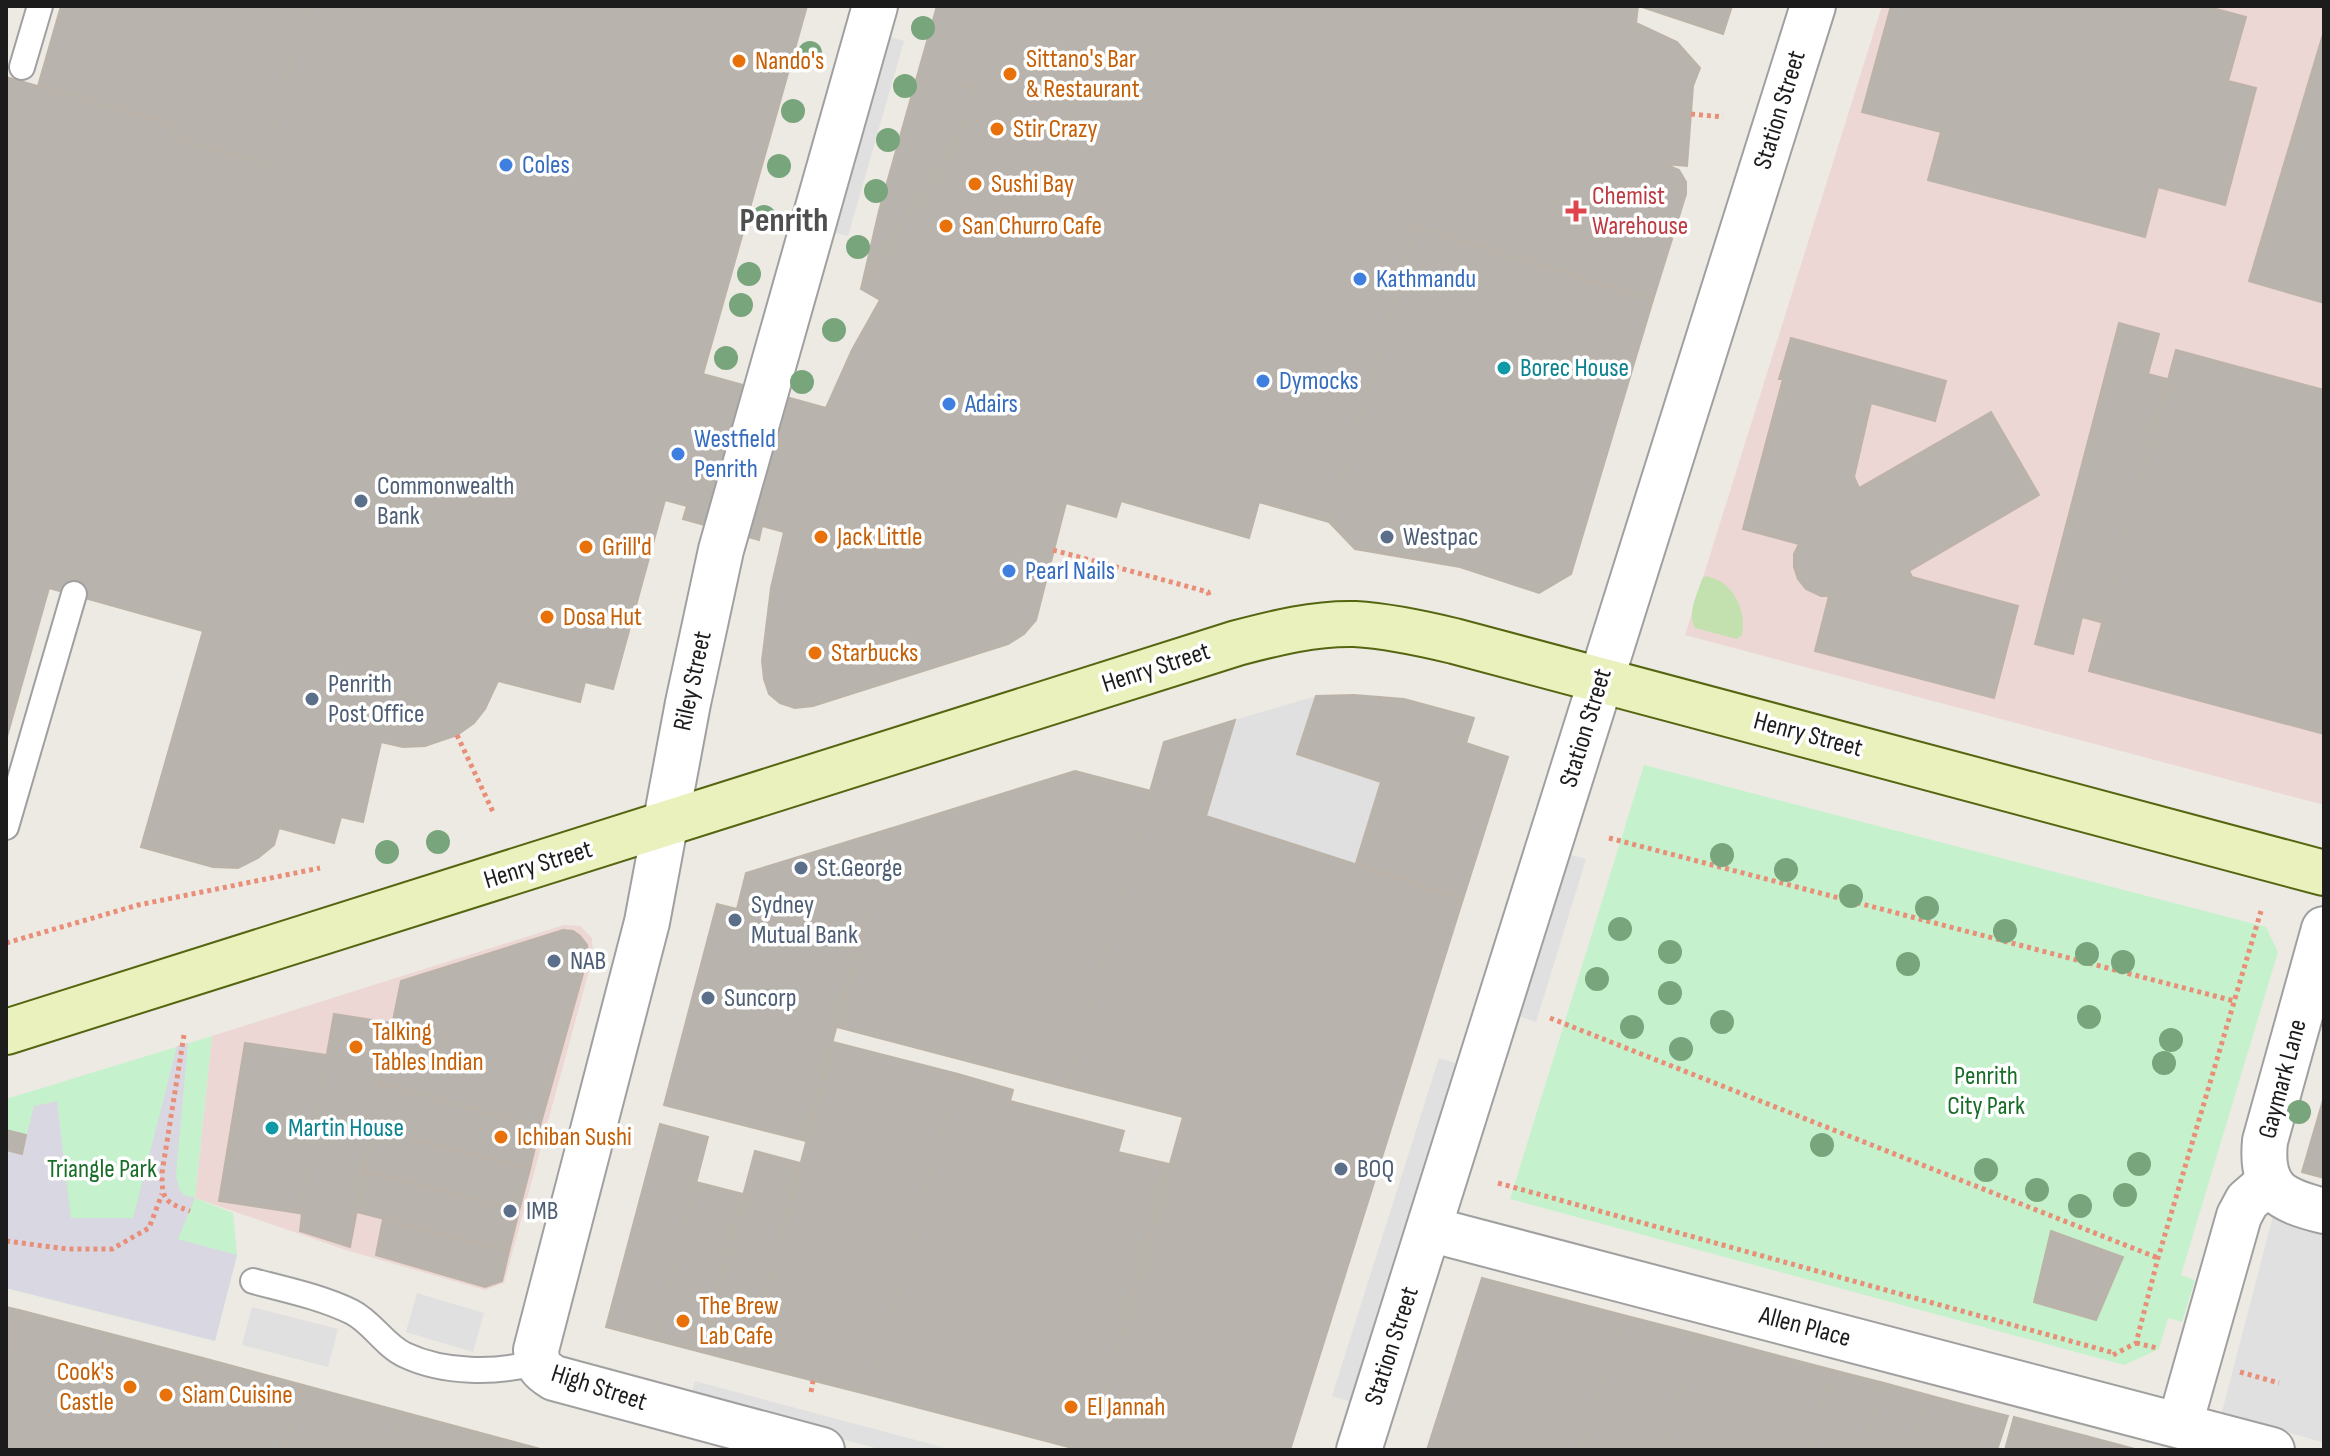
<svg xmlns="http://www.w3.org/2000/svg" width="2330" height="1456" font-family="'Sofia Sans Condensed',sans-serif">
	<rect width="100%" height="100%" fill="#edeae3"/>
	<!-- commercial -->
	<g fill="#ecd7d4">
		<polygon points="1882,6 2324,6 2324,805 1685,635"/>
		<polygon points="564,925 580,926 592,938 593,956 504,1283 485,1290 346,1250 195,1198 212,1036"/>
	</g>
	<!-- grass -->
	<path fill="#c3e1af" d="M1706 576C1733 581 1747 610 1742 635L1737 639 1695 628C1687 613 1697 595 1702 579Z"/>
	<!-- park -->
	<g fill="#c5f2cc">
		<polygon points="1644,765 2266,927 2278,952 2181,1275 2195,1280 2182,1322 2168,1318 2159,1349 2124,1365 1510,1199"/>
		<polygon points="212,1036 195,1198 233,1213 237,1255 215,1341 6,1288 6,1099"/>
	</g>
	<!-- parking -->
	<g fill="#e0e0e0">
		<polygon points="887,36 904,41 848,236 831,232"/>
		<polygon points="1316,696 1297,754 1381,782 1356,863 1206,816 1235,720"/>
		<polygon points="1567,854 1586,859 1536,1022 1518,1016"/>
		<polygon points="1439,1058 1458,1064 1351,1402 1332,1396"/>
		<polygon points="2273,1216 2324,1229 2324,1443 2222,1412"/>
		<polygon points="417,1293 484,1313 473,1352 406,1332"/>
		<polygon points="252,1307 338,1329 328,1367 242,1345"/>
		<polygon points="695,1381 953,1450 883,1450 690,1399"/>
	</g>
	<!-- plaza -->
	<polygon fill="#d9d8e2" points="188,1043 176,1175 179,1188 184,1195 195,1198 178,1239 237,1255 215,1341 6,1288 6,1150 22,1154 34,1106 57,1101 71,1218 133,1218 177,1046"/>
	<!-- building -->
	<g fill="#b9b3ad" stroke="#bcb3a8" stroke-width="2">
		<polygon points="61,6 307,6 262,163 173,137 176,125 38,86"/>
		<polygon points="307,6 807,6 703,374 826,408 852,350 880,300 861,289 906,217 941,170 966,120 974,87 964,86 971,6 1638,6 1636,23 1677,42 1700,68 1693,86 1687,166 1665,164 1679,170 1686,182 1686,194 1653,300 1416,227 1329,522 1259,502 1249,538 1121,501 1116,517 1066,503 1036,620 1024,634 1008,644 813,706 795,708 780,703 769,694 764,679 762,661 771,588 784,532 762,526 759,540 683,519 687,506 665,500 613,689 585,682 580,702 498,681 485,709 474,723 457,735 425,746 403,747 381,742 363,822 341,817 334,843 279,828 274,845 258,858 238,868 213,867 141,847 203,631 49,588 6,740 6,77 176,125 173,137 262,163"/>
		<polygon points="937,6 971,6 964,86 974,87 966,120 941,170 906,217 861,289 879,211"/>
		<polygon points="1639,6 1732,6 1723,34"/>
		<polygon points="1891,6 2205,6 2246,17 2228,81 2256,88 2225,205 2158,187 2145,237 1928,180 1941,132 1862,112"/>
		<polygon points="2324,31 2324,303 2249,281"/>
		<polygon points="1416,227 1653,300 1571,574 1539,593 1460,567 1355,549 1329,522"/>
		<polygon points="2119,323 2159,334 2148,374 2167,379 2104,623 2082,617 2073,654 2035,644"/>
		<polygon points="1791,338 1946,381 1935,421 1871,403 1854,477 1859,488 1991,412 2039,495 1909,571 1912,577 2018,606 1994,698 1815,651 1829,596 1821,596 1806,589 1798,579 1794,567 1794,554 1799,544 1743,529 1783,379 1779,379"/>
		<polygon points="2176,350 2324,390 2324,734 2089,671"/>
		<polygon points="1354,695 1404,699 1474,718 1466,743 1508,757 1463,899 1356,863 1381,782 1297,754 1316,696"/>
		<polygon points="1235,720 1206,816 1463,899 1290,1450 1090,1450 1183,1117 1066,1087 1164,742"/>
		<polygon points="1075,771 1151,791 1066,1087 837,1027 889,829"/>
		<polygon points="889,829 806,1141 664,1105 717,904 737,909 746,873"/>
		<polygon points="563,930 573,931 580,936 587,945 588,956 540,1126 380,1084 401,981"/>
		<polygon points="334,1014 392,1023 350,1247 300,1231 302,1214 299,1213"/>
		<polygon points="833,1042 958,1074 870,1395 747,1364"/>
		<polygon points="245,1043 327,1055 299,1213 219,1201"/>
		<polygon points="958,1074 1013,1090 1010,1101 1124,1131 1118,1152 1169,1164 1090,1450 1080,1450 870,1395"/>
		<polygon points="380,1084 540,1126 530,1169 372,1129"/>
		<polygon points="2324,1097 2324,1178 2302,1172"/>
		<polygon points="660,1124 708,1137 655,1340 606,1327"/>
		<polygon points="372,1129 530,1169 519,1211 365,1171"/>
		<polygon points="6,1130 26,1135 22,1154 6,1150"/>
		<polygon points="755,1151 800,1163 747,1364 701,1352"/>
		<polygon points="365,1171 519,1211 509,1251 357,1212"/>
		<polygon points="696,1182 743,1194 701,1352 655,1340"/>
		<polygon points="383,1219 509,1251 502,1281 485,1287 376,1255"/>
		<polygon points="2051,1231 2123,1257 2096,1320 2034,1302"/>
		<polygon points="1482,1278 1623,1315 1581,1450 1427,1450"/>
		<polygon points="6,1307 19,1310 6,1364"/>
		<polygon points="19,1310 111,1334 82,1450 6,1450 6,1364"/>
		<polygon points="1623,1315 1697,1334 1663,1450 1581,1450"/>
		<polygon points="111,1334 203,1358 178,1450 82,1449"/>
		<polygon points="1697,1334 1833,1370 1808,1450 1663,1450"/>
		<polygon points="203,1358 303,1385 284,1450 178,1450"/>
		<polygon points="1833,1370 1884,1383 1862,1450 1808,1450"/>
		<polygon points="1884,1383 1928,1395 1910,1450 1862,1450"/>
		<polygon points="303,1385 403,1412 392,1450 284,1450"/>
		<polygon points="1928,1395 1969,1406 1955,1450 1910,1450"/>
		<polygon points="1969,1406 2008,1416 1997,1450 1955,1450"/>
		<polygon points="403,1412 477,1432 471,1450 392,1450"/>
		<polygon points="2014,1417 2086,1436 2082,1450 2005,1450"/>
		<polygon points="477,1432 544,1450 471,1450"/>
		<polygon points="2086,1436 2135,1449 2135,1450 2082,1450"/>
	</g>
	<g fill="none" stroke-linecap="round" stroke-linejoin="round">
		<defs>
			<g id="service">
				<polyline points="22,67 40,6"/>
				<polyline points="6,827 74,594"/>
				<path d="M253 1281C287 1290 321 1297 352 1312 372 1322 385 1346 405 1355 443 1373 497 1374 537 1362"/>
			</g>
			<g id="minor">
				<path d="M2324 929 2265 1141C2260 1191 2281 1200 2324 1211"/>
				<polyline points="1429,1229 2272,1450"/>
				<polyline points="2180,1424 2239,1216 2247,1201 2269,1182"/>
			</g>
			<g id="tertiary">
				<path d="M822 1450 554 1378C541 1370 537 1366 536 1350L647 922 688 703 721 550 875 6"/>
				<polyline points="1359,1450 1813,6"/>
			</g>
			<path id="secondary" d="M6 1032 1237 643C1275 633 1315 623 1355 624 1388 626 1421 633 1454 641L2324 873"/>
		</defs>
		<!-- service casing -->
		<use href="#service" stroke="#a0a0a0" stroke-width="28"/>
		<!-- minor casing -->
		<use href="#minor" stroke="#a0a0a0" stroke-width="48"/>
		<!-- tertiary casing -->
		<use href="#tertiary" stroke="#a0a0a0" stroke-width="48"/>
		<!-- secondary casing -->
		<use href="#secondary" stroke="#561" stroke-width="48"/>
		<!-- path -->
		<g stroke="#e98e78" stroke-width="5" stroke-dasharray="4 4" stroke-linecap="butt">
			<polyline points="1691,114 1723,117"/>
			<polyline points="1053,550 1208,592 1210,599"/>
			<polyline points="457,735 494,814"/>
			<polyline points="1609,838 2234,1001"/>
			<polyline points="6,943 138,905 320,868"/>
			<polyline points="1550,1018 2158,1258"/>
			<path d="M184 1035 162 1173C162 1200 164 1202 190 1211"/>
			<polyline points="1498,1183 2114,1353"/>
			<polyline points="6,1241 67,1249 112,1249 149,1228 162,1194"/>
			<polyline points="2136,1343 2157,1348"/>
			<polyline points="2113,1355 2136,1343 2158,1258 2261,911"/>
			<polyline points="2240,1372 2279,1383"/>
			<polyline points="811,1392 813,1381"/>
		</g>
		<!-- service -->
		<use href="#service" stroke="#fff" stroke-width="24"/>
		<!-- minor -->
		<use href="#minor" stroke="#fff" stroke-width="44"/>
		<!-- tertiary -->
		<use href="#tertiary" stroke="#fff" stroke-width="44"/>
		<!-- secondary -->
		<use href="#secondary" stroke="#eaf1bd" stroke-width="44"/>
	</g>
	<!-- trees -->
	<g fill="#78a57c">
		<circle cx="923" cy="28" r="12"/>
		<circle cx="810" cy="53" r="12"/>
		<circle cx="905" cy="86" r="12"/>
		<circle cx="793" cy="111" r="12"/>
		<circle cx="888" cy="140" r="12"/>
		<circle cx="779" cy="166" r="12"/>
		<circle cx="876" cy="191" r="12"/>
		<circle cx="764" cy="217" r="12"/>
		<circle cx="858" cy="247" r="12"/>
		<circle cx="749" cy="274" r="12"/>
		<circle cx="741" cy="305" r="12"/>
		<circle cx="834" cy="330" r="12"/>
		<circle cx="726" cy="358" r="12"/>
		<circle cx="802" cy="382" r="12"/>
		<circle cx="438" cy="842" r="12"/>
		<circle cx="387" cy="852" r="12"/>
		<circle cx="1722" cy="855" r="12"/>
		<circle cx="1786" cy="870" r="12"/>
		<circle cx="1851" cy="896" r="12"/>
		<circle cx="1927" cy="908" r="12"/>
		<circle cx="1620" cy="929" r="12"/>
		<circle cx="2005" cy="931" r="12"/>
		<circle cx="1670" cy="952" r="12"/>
		<circle cx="2087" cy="954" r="12"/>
		<circle cx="2123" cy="962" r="12"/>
		<circle cx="1908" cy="964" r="12"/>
		<circle cx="1597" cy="979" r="12"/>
		<circle cx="1670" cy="993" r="12"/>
		<circle cx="2089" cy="1017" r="12"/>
		<circle cx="1722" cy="1022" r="12"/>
		<circle cx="1632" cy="1027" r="12"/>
		<circle cx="2171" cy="1040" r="12"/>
		<circle cx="1681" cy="1049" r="12"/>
		<circle cx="2164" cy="1063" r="12"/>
		<circle cx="2299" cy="1112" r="12"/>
		<circle cx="1822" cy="1145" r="12"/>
		<circle cx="2139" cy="1164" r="12"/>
		<circle cx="1986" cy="1170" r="12"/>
		<circle cx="2037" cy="1190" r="12"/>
		<circle cx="2125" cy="1195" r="12"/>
		<circle cx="2080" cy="1206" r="12"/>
	</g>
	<!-- markers -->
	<g fill="#e8710a" stroke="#fff" stroke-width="3">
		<circle cx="739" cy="61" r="8"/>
		<circle cx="1010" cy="74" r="8"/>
		<circle cx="997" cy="129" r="8"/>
		<circle cx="975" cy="184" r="8"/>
		<circle cx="946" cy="226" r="8"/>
		<circle cx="821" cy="537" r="8"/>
		<circle cx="586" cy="547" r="8"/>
		<circle cx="547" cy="617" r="8"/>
		<circle cx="815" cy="653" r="8"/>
		<circle cx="356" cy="1047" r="8"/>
		<circle cx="501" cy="1137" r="8"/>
		<circle cx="683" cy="1321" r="8"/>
		<circle cx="130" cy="1387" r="8"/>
		<circle cx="166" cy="1395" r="8"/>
		<circle cx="1071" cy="1407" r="8"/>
	</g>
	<g fill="#3f7fe0" stroke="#fff" stroke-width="3">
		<circle cx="506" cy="165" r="8"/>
		<circle cx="1360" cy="279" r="8"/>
		<circle cx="1263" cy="381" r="8"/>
		<circle cx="949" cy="404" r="8"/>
		<circle cx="678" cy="454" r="8"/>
		<circle cx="1009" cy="571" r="8"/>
	</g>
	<path fill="#e0444e" stroke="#fff" stroke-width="3" d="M1572 199h8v8h8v8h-8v8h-8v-8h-8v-8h8z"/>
	<g fill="#0f9aa8" stroke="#fff" stroke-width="3">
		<circle cx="1504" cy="368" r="8"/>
		<circle cx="272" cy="1128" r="8"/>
	</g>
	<g fill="#5c6f8a" stroke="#fff" stroke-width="3">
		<circle cx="361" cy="501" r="8"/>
		<circle cx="1387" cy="537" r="8"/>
		<circle cx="312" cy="699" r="8"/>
		<circle cx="801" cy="868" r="8"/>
		<circle cx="735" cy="920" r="8"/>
		<circle cx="554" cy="961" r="8"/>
		<circle cx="708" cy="998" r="8"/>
		<circle cx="1341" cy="1169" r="8"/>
		<circle cx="510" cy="1211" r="8"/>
	</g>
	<g text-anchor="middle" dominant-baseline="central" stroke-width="7" stroke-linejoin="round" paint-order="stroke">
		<!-- food labels -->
		<g font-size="26" fill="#c56008" stroke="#fff" text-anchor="start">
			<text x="1026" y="59">Sittano's Bar<tspan x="1026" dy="30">&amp; Restaurant</tspan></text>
			<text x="755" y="61">Nando's</text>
			<text x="1013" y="129">Stir Crazy</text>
			<text x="991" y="184">Sushi Bay</text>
			<text x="962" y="226">San Churro Cafe</text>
			<text x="837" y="537">Jack Little</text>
			<text x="602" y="547">Grill'd</text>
			<text x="563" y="617">Dosa Hut</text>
			<text x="831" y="653">Starbucks</text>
			<text x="372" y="1032">Talking<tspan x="372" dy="30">Tables Indian</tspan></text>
			<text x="517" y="1137">Ichiban Sushi</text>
			<text x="699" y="1306">The Brew<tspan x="699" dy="30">Lab Cafe</tspan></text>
			<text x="114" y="1372" text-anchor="end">Cook's<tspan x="114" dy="30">Castle</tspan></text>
			<text x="182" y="1395">Siam Cuisine</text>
			<text x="1087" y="1407">El Jannah</text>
		</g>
		<!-- street labels -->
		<g font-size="26" fill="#1c1c1c" stroke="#fff">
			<text transform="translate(1780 110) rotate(-73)">Station Street</text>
			<text transform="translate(1156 668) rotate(-18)">Henry Street</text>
			<text transform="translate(693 681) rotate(-78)">Riley Street</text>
			<text transform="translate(1586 728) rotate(-73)">Station Street</text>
			<text transform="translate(1808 735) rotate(15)">Henry Street</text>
			<text transform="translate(538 865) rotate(-17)">Henry Street</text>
			<text transform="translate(2283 1079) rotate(-75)">Gaymark Lane</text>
			<text transform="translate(1805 1327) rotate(15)">Allen Place</text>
			<text transform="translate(1392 1346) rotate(-72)">Station Street</text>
			<text transform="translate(599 1388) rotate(18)">High Street</text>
		</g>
		<!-- shop labels -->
		<g font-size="26" fill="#366cbe" stroke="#fff" text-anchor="start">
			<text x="522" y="165">Coles</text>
			<text x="1376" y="279">Kathmandu</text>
			<text x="1279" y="381">Dymocks</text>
			<text x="965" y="404">Adairs</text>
			<text x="694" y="439">Westfield<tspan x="694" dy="30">Penrith</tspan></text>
			<text x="1025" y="571">Pearl Nails</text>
		</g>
		<!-- health labels -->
		<g font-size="26" fill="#be3a42" stroke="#fff" text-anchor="start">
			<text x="1592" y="196">Chemist<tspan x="1592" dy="30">Warehouse</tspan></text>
		</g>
		<!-- culture labels -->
		<g font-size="26" fill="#0d838f" stroke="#fff" text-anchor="start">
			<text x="1520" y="368">Borec House</text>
			<text x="288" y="1128">Martin House</text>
		</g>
		<!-- service labels -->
		<g font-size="26" fill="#4e5e75" stroke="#fff" text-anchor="start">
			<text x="377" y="486">Commonwealth<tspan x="377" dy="30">Bank</tspan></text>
			<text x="1403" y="537">Westpac</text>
			<text x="328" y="684">Penrith<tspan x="328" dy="30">Post Office</tspan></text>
			<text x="817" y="868">St.George</text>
			<text x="751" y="905">Sydney<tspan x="751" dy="30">Mutual Bank</tspan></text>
			<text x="570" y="961">NAB</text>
			<text x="724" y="998">Suncorp</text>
			<text x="1357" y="1169">BOQ</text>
			<text x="526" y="1211">IMB</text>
		</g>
		<!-- park labels -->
		<g font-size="26" fill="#186d27" stroke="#fff">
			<text x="1986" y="1076">Penrith<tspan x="1986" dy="30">City Park</tspan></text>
			<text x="102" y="1169">Triangle Park</text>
		</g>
		<!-- district labels -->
		<g font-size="34" font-weight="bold" fill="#4f4f4f" stroke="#fff">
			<text x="784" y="220">Penrith</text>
		</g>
	</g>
	<!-- border -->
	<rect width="2330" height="1456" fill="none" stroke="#1c1c1c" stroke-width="16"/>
</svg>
